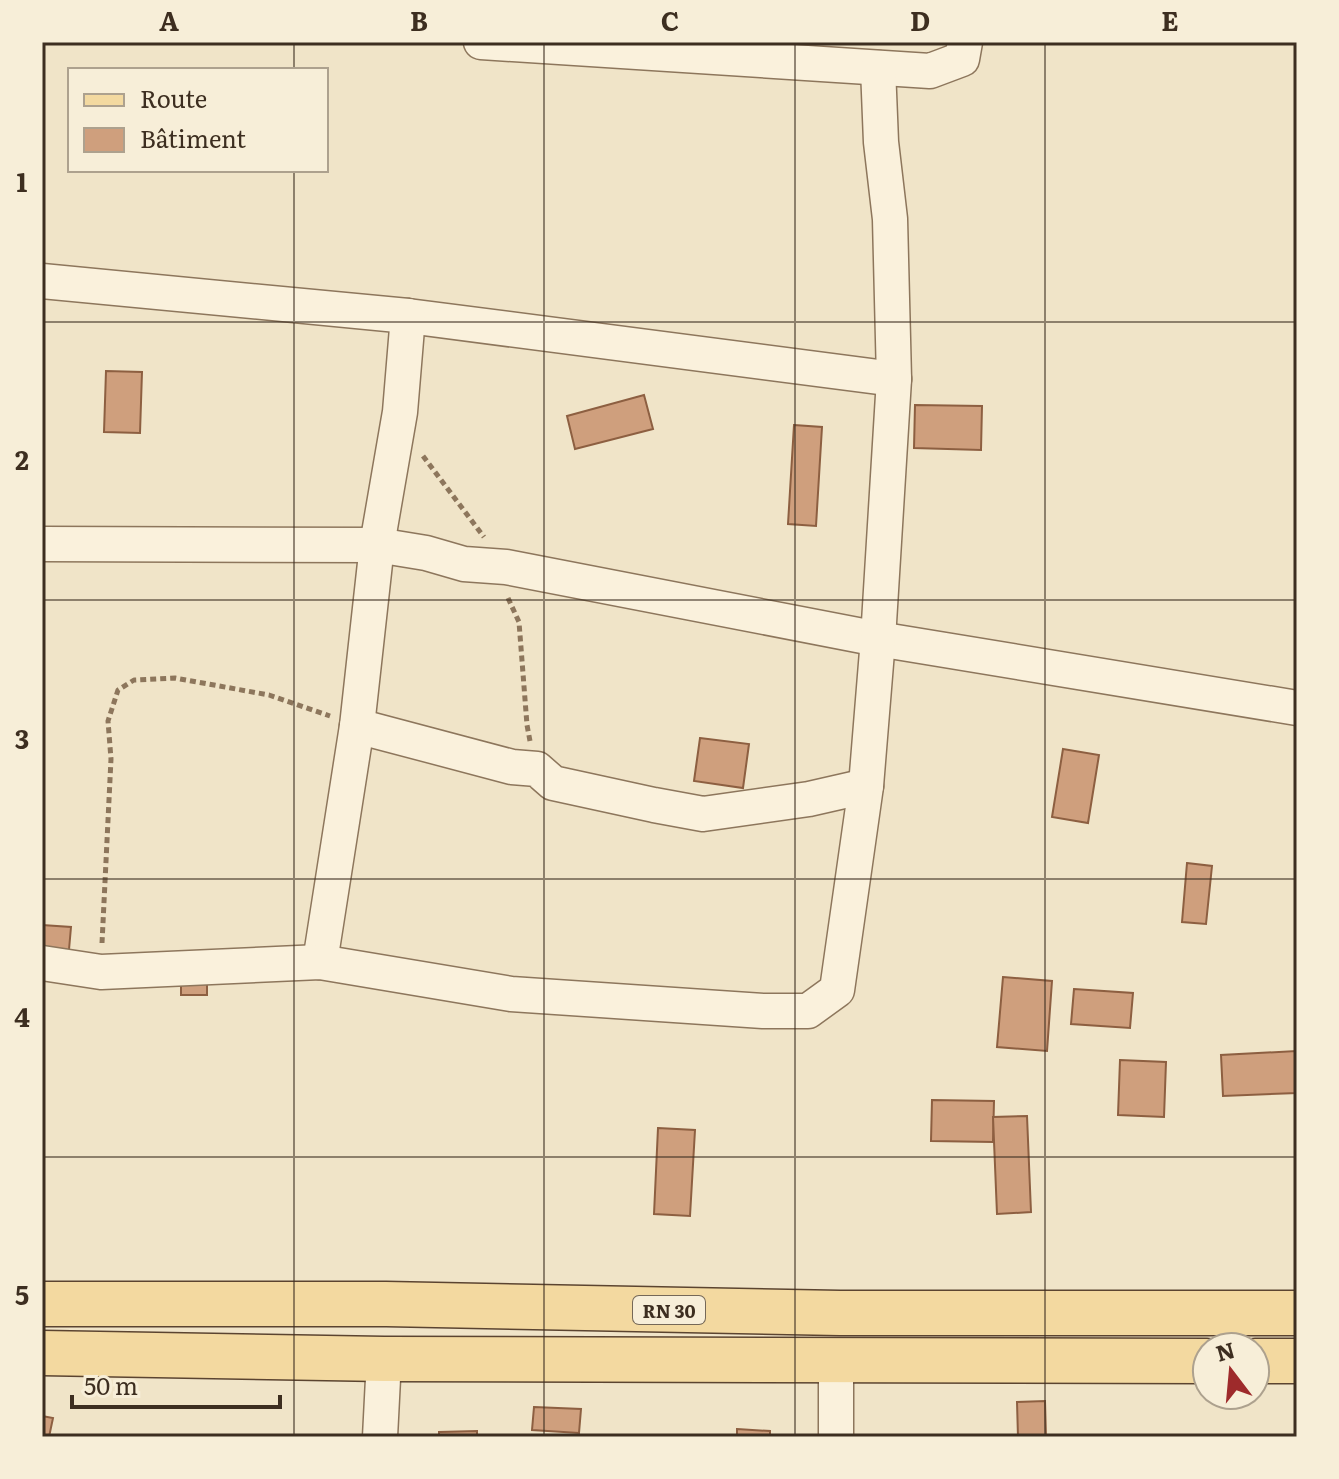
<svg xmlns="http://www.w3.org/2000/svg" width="1339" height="1479" font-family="Literata,serif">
	<rect width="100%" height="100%" fill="#f0e4c8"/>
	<!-- building -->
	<g fill="#cf9f7d" stroke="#8d5f41" stroke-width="2">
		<polygon points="106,371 142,372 140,433 104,432"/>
		<polygon points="644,395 653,429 575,449 567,416"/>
		<polygon points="915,405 982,406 981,450 914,448"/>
		<polygon points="794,425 822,427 816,526 788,524"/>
		<polygon points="700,738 749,744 743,788 694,781"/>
		<polygon points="1063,749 1099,755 1088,823 1052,817"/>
		<polygon points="1187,863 1212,866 1206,924 1182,922"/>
		<polygon points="42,925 71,927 68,961 42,959"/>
		<polygon points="1003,977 1052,981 1047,1051 997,1047"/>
		<polygon points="207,978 207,995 181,995 181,979"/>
		<polygon points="1074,989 1133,993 1130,1028 1071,1024"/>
		<polygon points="1296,1051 1297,1093 1223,1096 1221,1055"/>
		<polygon points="1120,1060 1166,1062 1164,1117 1118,1115"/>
		<polygon points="932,1100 994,1101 993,1142 931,1141"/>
		<polygon points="1027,1116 1031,1212 997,1214 993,1117"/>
		<polygon points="658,1128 695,1130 690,1216 654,1214"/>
		<polygon points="1045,1401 1046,1437 1018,1437 1017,1402"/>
		<polygon points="534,1407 581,1409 579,1433 532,1430"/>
		<polygon points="42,1416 53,1418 49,1437 42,1437"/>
		<polygon points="737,1429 770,1431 770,1437 737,1437"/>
		<polygon points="477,1431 477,1437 439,1437 439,1432"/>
	</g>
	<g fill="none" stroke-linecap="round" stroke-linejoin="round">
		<defs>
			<g id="minor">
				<polyline points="481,42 930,71 962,59 965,42"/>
				<polyline points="42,281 408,316 894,379"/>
				<polyline points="42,544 377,545 426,553 464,564 506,567 878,639 1297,708"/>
				<polyline points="357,726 512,767 537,769 553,783 654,805 703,814 809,799 866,786"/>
				<polyline points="320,962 357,726 377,545 400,412 408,316"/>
				<polyline points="42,963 101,972 320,962 511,994 763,1011 808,1011 837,990 866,786 878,639 894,379 890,219 881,142 878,68"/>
				<polyline points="380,1437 384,1359"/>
				<polyline points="836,1437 836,1361"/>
			</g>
			<g id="primary">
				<polyline points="42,1304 386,1304 840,1313 1297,1313"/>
				<polyline points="42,1353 384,1359 1207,1361"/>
				<polyline points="1255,1361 1297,1361"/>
			</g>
		</defs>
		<!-- minor casing -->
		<use href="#minor" stroke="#8d765c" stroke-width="37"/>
		<!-- primary casing -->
		<use href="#primary" stroke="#5b4430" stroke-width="47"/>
		<!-- path -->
		<g stroke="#8d765c" stroke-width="5" stroke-dasharray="6 4" stroke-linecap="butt">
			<polyline points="423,456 484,537"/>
			<polyline points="508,598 519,622 527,725 530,741"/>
			<polyline points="102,943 111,759 108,721 118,690 134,680 175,678 269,695 330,716"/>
		</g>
		<!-- minor -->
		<use href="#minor" stroke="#faf1dc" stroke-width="34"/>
		<!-- primary -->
		<use href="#primary" stroke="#f3d9a0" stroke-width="44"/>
	</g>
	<!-- grid -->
	<path fill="none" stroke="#3d2e20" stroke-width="2" stroke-opacity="0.55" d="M294 42V70M544 42V1437M795 42V1437M1045 42V1437M294 170V1437M42 322H1297M42 600H1297M42 879H1297M42 1157H1297"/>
	<g text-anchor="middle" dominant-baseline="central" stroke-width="6" stroke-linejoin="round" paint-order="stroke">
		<!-- shield labels -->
		<rect fill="#f7eed8" stroke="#756857" stroke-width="2" x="633" y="1296" width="72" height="28" rx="6"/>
		<g font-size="18" font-weight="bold" fill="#3d2e20">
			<text x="669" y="1310">RN 30</text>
		</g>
	</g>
	<!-- border -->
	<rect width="1339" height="1479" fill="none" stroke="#f7eed8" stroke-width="88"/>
	<!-- legend -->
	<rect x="68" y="68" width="260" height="104" fill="#f7eed8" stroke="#ada18e" stroke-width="2"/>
	<rect x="84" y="94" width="40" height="12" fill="#f3d9a0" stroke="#ada18e" stroke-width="2"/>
	<text x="140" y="108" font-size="24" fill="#3d2e20">Route</text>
	<rect x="84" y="128" width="40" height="24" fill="#cf9f7d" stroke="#ada18e" stroke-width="2"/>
	<text x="140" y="148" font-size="24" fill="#3d2e20">Bâtiment</text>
	<!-- north arrow -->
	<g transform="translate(1231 1371) rotate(344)"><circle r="38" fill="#f7eed8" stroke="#ada18e" stroke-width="2"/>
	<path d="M0-6L14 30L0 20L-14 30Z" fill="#9e2a2b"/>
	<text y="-12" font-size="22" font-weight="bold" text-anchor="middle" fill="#3d2e20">N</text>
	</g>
	<!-- scale -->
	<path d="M72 1395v12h208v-12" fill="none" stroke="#3d2e20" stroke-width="4"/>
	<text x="84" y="1395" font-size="24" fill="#3d2e20" stroke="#f7eed8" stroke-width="6" paint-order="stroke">50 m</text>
	<rect x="44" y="44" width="1251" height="1391" fill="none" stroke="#3d2e20" stroke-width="3"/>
	<g font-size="26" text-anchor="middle" font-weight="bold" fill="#3d2e20">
		<text x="169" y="31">A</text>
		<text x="419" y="31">B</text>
		<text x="670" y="31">C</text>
		<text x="920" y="31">D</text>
		<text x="1170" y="31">E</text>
		<text x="22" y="192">1</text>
		<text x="22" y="470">2</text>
		<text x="22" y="749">3</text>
		<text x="22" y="1027">4</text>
		<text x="22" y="1305">5</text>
	</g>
</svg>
